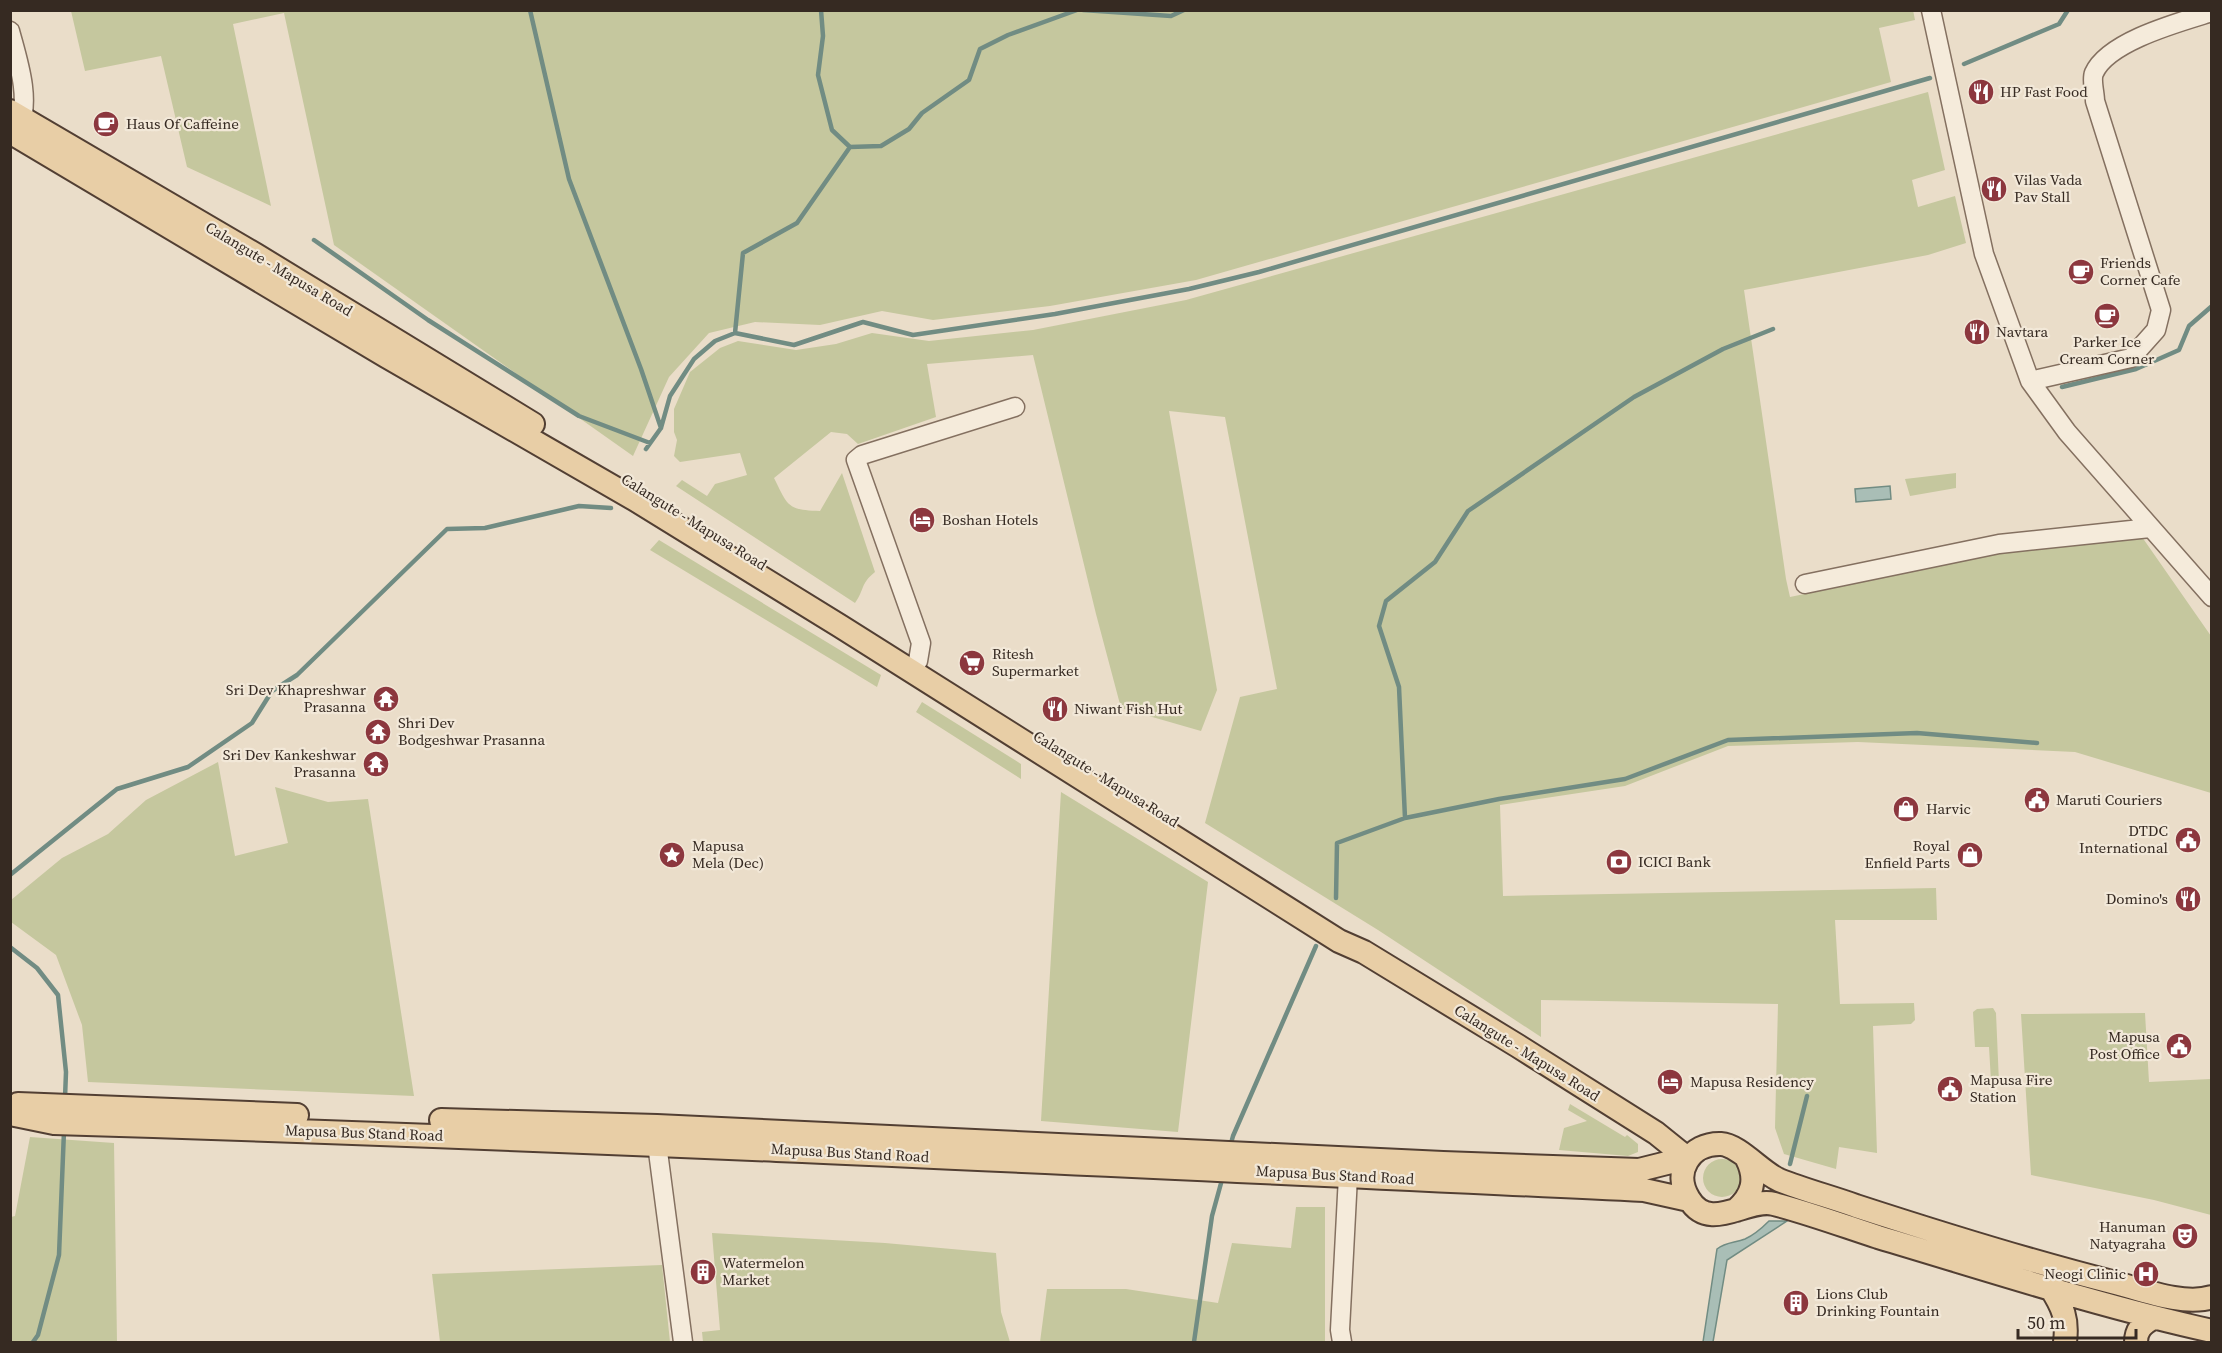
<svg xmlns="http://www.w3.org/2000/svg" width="2222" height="1353" font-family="'Source Serif 4',serif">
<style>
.green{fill:#c5c79e}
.water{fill:#a9beb6;stroke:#718c83;stroke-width:1.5}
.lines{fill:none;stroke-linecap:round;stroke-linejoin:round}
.stream{stroke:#718c83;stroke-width:4.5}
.minor-casing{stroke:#847060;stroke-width:21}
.major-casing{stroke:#523f33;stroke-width:26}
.minor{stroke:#f5ebdb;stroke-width:18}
.major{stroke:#e8cea6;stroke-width:22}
.labels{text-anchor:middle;stroke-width:4.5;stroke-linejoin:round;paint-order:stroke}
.poi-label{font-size:15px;fill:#362a22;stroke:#f2e8d8;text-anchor:start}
.street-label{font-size:15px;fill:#362a22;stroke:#f2e8d8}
</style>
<rect width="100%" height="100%" fill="#eaddc9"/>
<path class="green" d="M 1913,10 L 1915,20 L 1879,28 L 1891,82 L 1196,280 L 1050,306 L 933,320 L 882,311 L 820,325 L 755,322 L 709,333 L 669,377 L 633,456 L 334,245 L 284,13 L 233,24 L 271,206 L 187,167 L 161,56 L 85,71 L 71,11 Z
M 1928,92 L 1945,170 L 1912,180 L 1918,207 L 1955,196 L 1966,243 L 1928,255 L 1744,290 L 1786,579 L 1790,597 L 1995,554 L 2142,537 L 2211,636 L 2211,793 L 2075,752 L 1858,742 L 1728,746 L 1625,786 L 1500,805 L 1503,896 L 1936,888 L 1937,920 L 1835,920 L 1840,1004 L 1914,1003 L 1915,1020 L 1911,1024 L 1873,1026 L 1877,1153 L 1839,1147 L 1836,1169 L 1784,1154 L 1775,1128 L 1778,1004 L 1541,1000 L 1541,1037 L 1378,930 L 1205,823 L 1240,697 L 1277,689 L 1225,417 L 1169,411 L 1217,690 L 1201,731 L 1121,708 L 1096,614 L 1033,355 L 927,364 L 936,417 L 858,444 L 847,434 L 831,432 L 774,478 C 788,506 787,510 820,511 L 842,473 L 875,572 C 860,584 865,589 855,603 L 676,486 L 682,480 L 707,496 L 715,484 L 747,475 L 740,453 L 680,462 L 674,456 L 677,440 L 674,432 L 674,409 L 690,372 L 720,348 L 738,341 L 796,350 L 836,344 L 872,333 L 929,341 L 1033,330 L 1186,300 Z
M 1956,473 L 1956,488 L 1910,496 L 1905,479 Z
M 659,540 L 881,675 L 877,687 L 650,550 Z
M 922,702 L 1021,764 L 1021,779 L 916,712 Z
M 218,762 L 235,856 L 288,843 L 275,787 L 328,802 L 368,799 L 414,1096 L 88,1082 L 82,1025 L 56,955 L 11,922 L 11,900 L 62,858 L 108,834 L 146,800 Z
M 1061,792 L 1208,882 L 1178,1132 L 1041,1121 Z
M 1993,1008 L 1996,1013 L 1999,1083 L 1997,1085 L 1979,1086 L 1976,1082 L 1991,1081 L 1989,1047 L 1975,1047 L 1973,1012 L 1977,1009 Z
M 2145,1013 L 2149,1082 L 2211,1079 L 2211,1215 L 2154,1200 L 2031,1175 L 2021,1014 Z
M 1570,1104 L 1625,1137 L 1627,1135 L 1638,1144 L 1638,1152 L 1628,1156 L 1559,1150 L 1564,1128 L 1587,1121 L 1568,1110 Z
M 30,1137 L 114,1143 L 117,1342 L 11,1342 L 11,1217 L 15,1216 Z
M1703 1178a19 19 0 1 1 38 0a19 19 0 1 1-38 0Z
M 1296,1207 L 1325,1207 L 1325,1342 L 1040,1342 L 1047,1289 L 1126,1289 L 1218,1303 L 1232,1243 L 1291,1248 Z
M 712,1233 L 885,1243 L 996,1253 L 1001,1312 L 1010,1342 L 703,1342 L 702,1332 L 720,1330 Z
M 662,1265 L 670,1342 L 440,1342 L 432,1274 Z"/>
<path class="water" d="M 1890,486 L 1891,499 L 1856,502 L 1855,489 Z
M 1769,1221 L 1787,1221 L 1727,1260 L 1713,1342 L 1703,1342 L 1717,1249 C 1726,1242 1735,1243 1745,1239 C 1754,1235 1762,1228 1769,1221 Z"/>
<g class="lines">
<path class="stream" d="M 530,10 L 569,179 L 641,369 L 661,428
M 821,10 L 823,36 L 818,75 L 832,130 L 850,147
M 1083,10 L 1171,16 L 1184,10
M 1964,64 L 2059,24 L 2068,10
M 314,240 L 428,320 L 579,416 L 650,443
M 735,333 L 743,253 L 797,223 L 850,147 L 881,146 L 909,129 L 922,113 L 969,80 L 980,49 L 1008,35 L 1077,10
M 2062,387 L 2136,369 L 2179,350 L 2189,326 L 2212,306
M 646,449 L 661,428 L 670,396 L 694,359 L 715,341 L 735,333 L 794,345 L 863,322 L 913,335 L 1055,314 L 1189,289 L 1259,272 L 1930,78
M 1405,818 L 1399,687 L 1379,626 L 1386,601 L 1435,562 L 1468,511 L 1634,397 L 1723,349 L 1773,329
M 10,875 L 117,789 L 188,767 L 252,723 L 272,691 L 297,675 L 447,529 L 485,528 L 579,506 L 611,508
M 1336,898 L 1337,843 L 1405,818 L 1499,799 L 1625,779 L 1728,740 L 1917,733 L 2037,743
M 10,947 L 37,968 L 58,995 L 66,1072 L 65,1098
M 1230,1147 L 1233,1136 L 1316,946
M 1790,1164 L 1807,1096
M 33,1342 L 38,1335 L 59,1255 L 64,1131
M 1194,1342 L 1212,1216 L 1223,1176"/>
<defs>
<path id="minor" d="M 1931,10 L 1984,254 L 2030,381 L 2067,432 L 2212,597
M 10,31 C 18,61 31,98 19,129
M 2030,381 L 2131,358 L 2156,330 L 2161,310 L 2095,101 C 2095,93 2091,80 2094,73 C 2108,41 2180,22 2212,12
M 1805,584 L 1999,544 L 2150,528
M 911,672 L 918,661 L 921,643 L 856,460 L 862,455 L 1015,407
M 657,1133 L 657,1144 L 683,1342
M 1342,1342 L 1340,1330 L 1348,1176"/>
<path id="major" d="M 10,111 L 256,255 L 533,424
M 10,132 L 386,356 L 634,499 L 840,626 L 1339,941 L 1364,952 L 1518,1046 L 1656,1133 L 1687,1158
M 18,1104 L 297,1115
M 10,1114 L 54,1123 C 584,1139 1114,1165 1644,1190 L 1689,1200
M 441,1120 L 657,1126 L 1443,1163 L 1639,1170 L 1687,1158
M 1736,1210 C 1753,1195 1757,1179 1747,1159
M 2050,1287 C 2063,1307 2068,1319 2065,1342
M 2212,1297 C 2184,1306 2143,1290 2116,1283 C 2028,1261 1942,1234 1856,1206 C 1831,1197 1804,1190 1779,1180 C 1761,1172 1739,1145 1721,1144 C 1690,1143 1672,1172 1689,1199 C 1710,1234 1747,1197 1774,1204 C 1809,1213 1844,1226 1878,1237 C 1989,1270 2099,1306 2212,1331
M 2136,1342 C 2136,1330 2142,1324 2153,1318"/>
</defs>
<use href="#minor" class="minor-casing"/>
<use href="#major" class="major-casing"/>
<use href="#minor" class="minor"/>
<use href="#major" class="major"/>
</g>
<defs>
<symbol id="restaurant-disc" viewBox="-11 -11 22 22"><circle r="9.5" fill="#8c373e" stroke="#f2e8d8"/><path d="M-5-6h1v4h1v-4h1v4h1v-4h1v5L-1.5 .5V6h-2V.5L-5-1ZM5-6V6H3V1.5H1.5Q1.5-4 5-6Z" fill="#fff"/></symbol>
<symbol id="cafe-disc" viewBox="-11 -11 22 22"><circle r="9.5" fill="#8c373e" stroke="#f2e8d8"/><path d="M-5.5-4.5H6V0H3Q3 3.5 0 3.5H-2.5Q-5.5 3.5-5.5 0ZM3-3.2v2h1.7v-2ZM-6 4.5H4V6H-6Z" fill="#fff"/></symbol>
<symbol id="hotel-disc" viewBox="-11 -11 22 22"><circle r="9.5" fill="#8c373e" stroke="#f2e8d8"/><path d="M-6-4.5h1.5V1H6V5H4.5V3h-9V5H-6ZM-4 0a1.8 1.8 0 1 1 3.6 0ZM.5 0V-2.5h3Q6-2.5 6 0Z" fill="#fff"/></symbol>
<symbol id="supermarket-disc" viewBox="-11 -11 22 22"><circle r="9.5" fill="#8c373e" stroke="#f2e8d8"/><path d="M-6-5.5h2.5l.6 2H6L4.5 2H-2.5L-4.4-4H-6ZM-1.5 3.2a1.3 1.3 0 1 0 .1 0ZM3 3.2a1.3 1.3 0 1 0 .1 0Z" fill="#fff"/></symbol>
<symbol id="temple-disc" viewBox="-11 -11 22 22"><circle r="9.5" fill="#8c373e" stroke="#f2e8d8"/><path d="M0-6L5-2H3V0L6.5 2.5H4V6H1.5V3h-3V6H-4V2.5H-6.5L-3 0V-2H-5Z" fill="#fff"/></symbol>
<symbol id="civic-disc" viewBox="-11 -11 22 22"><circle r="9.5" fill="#8c373e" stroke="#f2e8d8"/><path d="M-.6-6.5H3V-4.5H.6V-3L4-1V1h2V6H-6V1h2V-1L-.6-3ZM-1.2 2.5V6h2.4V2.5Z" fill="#fff"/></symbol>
<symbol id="shop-disc" viewBox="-11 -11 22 22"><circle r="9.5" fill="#8c373e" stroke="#f2e8d8"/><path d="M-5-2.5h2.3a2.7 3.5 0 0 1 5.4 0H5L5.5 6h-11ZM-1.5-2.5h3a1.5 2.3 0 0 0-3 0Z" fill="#fff"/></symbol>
<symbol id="sight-disc" viewBox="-11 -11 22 22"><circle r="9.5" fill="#8c373e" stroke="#f2e8d8"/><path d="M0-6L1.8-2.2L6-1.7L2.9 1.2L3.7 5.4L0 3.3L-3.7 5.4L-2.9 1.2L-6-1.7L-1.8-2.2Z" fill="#fff"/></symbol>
<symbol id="bank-disc" viewBox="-11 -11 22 22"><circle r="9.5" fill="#8c373e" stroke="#f2e8d8"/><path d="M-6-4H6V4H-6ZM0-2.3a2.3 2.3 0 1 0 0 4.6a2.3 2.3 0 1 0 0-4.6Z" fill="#fff"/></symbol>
<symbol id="theatre-disc" viewBox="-11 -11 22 22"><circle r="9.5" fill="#8c373e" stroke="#f2e8d8"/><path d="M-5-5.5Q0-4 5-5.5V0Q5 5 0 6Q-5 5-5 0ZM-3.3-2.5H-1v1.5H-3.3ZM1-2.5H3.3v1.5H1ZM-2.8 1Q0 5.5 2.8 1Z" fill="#fff"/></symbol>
<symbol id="building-disc" viewBox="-11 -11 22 22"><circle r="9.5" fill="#8c373e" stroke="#f2e8d8"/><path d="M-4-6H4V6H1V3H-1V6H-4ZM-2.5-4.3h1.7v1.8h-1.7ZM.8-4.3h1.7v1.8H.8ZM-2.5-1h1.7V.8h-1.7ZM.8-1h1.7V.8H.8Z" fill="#fff"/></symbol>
<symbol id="hospital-disc" viewBox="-11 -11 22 22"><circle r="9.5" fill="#8c373e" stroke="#f2e8d8"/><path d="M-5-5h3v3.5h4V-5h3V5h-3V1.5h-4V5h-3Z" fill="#fff"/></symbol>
</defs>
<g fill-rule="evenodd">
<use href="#restaurant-disc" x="1966" y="77" width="30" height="30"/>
<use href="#cafe-disc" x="91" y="109" width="30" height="30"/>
<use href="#restaurant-disc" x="1979" y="174" width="30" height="30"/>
<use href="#cafe-disc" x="2066" y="257" width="30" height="30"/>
<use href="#cafe-disc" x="2092" y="301" width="30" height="30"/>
<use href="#restaurant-disc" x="1962" y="317" width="30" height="30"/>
<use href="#hotel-disc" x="907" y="505" width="30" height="30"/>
<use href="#supermarket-disc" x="957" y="648" width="30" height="30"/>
<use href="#temple-disc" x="371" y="684" width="30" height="30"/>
<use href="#restaurant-disc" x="1040" y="694" width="30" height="30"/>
<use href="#temple-disc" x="363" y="717" width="30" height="30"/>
<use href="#temple-disc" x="361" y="749" width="30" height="30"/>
<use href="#civic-disc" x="2022" y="785" width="30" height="30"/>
<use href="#shop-disc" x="1891" y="794" width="30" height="30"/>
<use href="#civic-disc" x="2173" y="825" width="30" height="30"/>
<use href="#sight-disc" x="657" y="840" width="30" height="30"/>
<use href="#shop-disc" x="1955" y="840" width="30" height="30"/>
<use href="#bank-disc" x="1604" y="847" width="30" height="30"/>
<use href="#restaurant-disc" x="2173" y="884" width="30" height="30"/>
<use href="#civic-disc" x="2164" y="1031" width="30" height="30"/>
<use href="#hotel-disc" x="1655" y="1067" width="30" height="30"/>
<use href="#civic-disc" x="1935" y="1074" width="30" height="30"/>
<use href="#theatre-disc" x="2170" y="1221" width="30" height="30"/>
<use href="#building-disc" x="688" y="1257" width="30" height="30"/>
<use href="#hospital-disc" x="2131" y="1259" width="30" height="30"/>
<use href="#building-disc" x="1781" y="1288" width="30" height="30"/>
</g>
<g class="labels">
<g class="poi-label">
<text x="2000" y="97">HP Fast Food</text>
<text x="126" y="129">Haus Of Caffeine</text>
<text x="2014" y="185">Vilas Vada<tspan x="2014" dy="17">Pav Stall</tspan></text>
<text x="2100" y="268">Friends<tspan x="2100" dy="17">Corner Cafe</tspan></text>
<text x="1996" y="337">Navtara</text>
<text x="2107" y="347" text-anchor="middle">Parker Ice<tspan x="2107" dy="17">Cream Corner</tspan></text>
<text x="942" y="525">Boshan Hotels</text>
<text x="992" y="659">Ritesh<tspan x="992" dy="17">Supermarket</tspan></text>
<text x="366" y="695" text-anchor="end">Sri Dev Khapreshwar<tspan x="366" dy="17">Prasanna</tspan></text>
<text x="1074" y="714">Niwant Fish Hut</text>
<text x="398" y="728">Shri Dev<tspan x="398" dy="17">Bodgeshwar Prasanna</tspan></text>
<text x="356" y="760" text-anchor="end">Sri Dev Kankeshwar<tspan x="356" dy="17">Prasanna</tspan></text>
<text x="2056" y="805">Maruti Couriers</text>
<text x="1926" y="814">Harvic</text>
<text x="2168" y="836" text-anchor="end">DTDC<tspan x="2168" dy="17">International</tspan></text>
<text x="692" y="851">Mapusa<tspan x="692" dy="17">Mela (Dec)</tspan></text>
<text x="1950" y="851" text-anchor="end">Royal<tspan x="1950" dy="17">Enfield Parts</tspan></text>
<text x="1638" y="867">ICICI Bank</text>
<text x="2168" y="904" text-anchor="end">Domino's</text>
<text x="2160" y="1042" text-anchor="end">Mapusa<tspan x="2160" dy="17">Post Office</tspan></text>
<text x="1970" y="1085">Mapusa Fire<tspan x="1970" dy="17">Station</tspan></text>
<text x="1690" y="1087">Mapusa Residency</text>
<text x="2166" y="1232" text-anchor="end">Hanuman<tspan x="2166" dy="17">Natyagraha</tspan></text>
<text x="722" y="1268">Watermelon<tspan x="722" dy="17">Market</tspan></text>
<text x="2126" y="1279" text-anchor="end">Neogi Clinic</text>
<text x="1816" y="1299">Lions Club<tspan x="1816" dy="17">Drinking Fountain</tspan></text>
</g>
<g class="street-label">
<text transform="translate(279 269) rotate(31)" y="5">Calangute - Mapusa Road</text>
<text transform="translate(694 522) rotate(32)" y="5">Calangute - Mapusa Road</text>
<text transform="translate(1106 779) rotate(32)" y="5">Calangute - Mapusa Road</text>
<text transform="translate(1527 1053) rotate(32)" y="5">Calangute - Mapusa Road</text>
<text transform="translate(364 1133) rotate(2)" y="5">Mapusa Bus Stand Road</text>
<text transform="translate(850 1153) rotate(3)" y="5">Mapusa Bus Stand Road</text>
<text transform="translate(1335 1175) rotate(3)" y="5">Mapusa Bus Stand Road</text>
</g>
</g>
<rect width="2222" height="1353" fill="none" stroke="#362a22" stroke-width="24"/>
<path d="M2018 1329v9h118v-9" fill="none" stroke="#362a22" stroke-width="3"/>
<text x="2027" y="1329" font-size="18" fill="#362a22" stroke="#f2e8d8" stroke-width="4.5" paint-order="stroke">50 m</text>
</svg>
